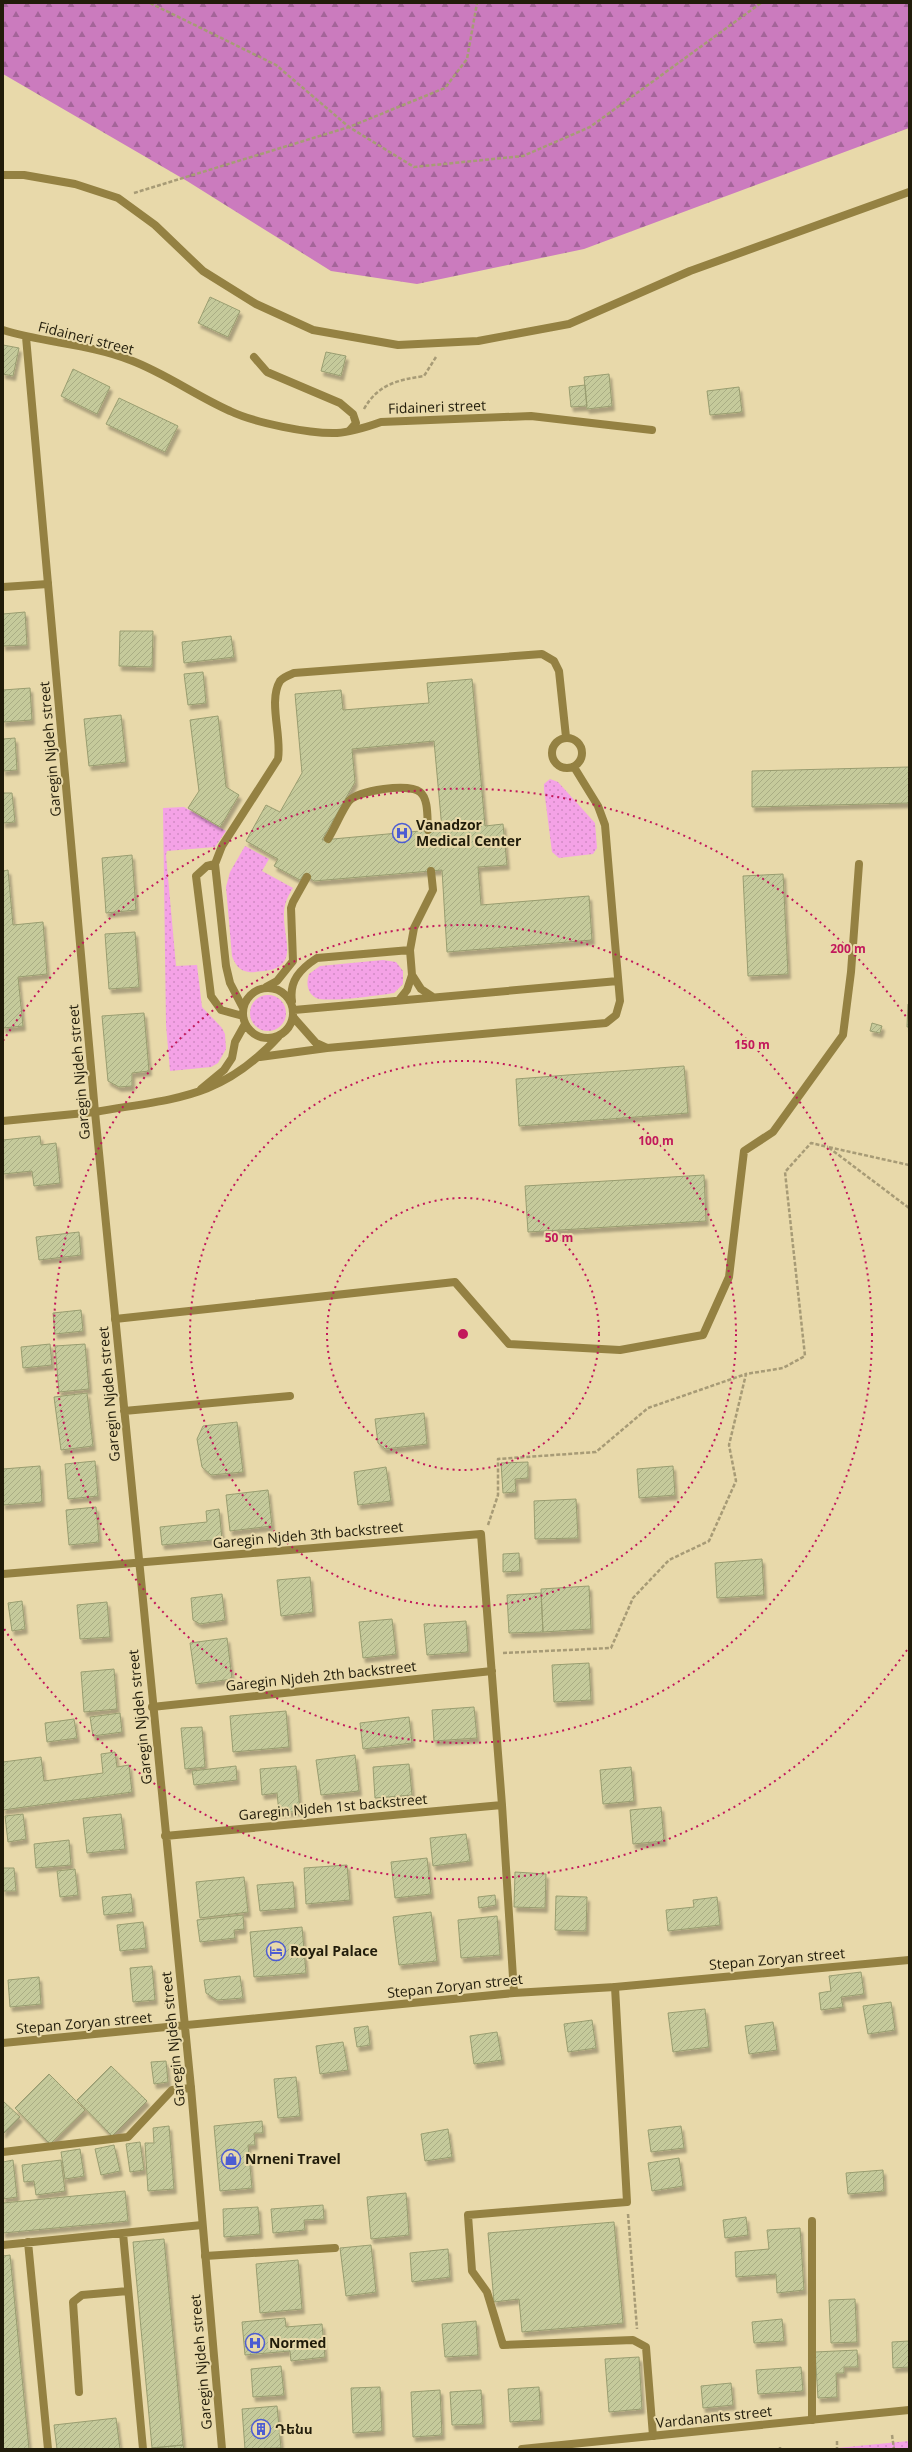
<svg xmlns="http://www.w3.org/2000/svg" width="912" height="2452" font-family="'Open Sans','Noto Sans Armenian',sans-serif">
<style>
.grass{fill:url(#grass-dots)}
.forest{fill:url(#forest-firs)}
.building{fill:url(#building-hatch);stroke:#999d70;fill-rule:evenodd;filter:url(#shadow)}
.lines{fill:none;stroke-linecap:round;stroke-linejoin:round}
.path{stroke:#a79b76;stroke-width:2.5;stroke-dasharray:4 2;stroke-linecap:butt}
.lane{stroke:#948142;stroke-width:8}
.street{stroke:#948142;stroke-width:8}
.ring{fill:none;stroke:#c2185b;stroke-width:2;stroke-dasharray:2 4}
.labels{text-anchor:middle;stroke-width:4;stroke-linejoin:round;paint-order:stroke}
.street-label{font-size:14px;fill:#211c0a;stroke:#e8d9aa}
.poi-label{font-size:14px;font-weight:bold;fill:#211c0a;stroke:#e8d9aa;text-anchor:start}
.centre{fill:#c2185b;stroke:#e8d9aa;stroke-width:2}
.ring-label{font-size:12px;text-anchor:middle;font-weight:bold;fill:#c2185b;stroke:#e8d9aa;stroke-width:4;stroke-linejoin:round;paint-order:stroke}
</style>
<defs>
<pattern id="grass-dots" width="8" height="8" patternUnits="userSpaceOnUse"><rect width="8" height="8" fill="#f4a2e6"/><path d="M2 2h.1M6 6h.1" fill="none" stroke="#d18bc4" stroke-width="1.8" stroke-linecap="round"/></pattern>
<pattern id="forest-firs" width="22" height="20" patternUnits="userSpaceOnUse"><rect width="22" height="20" fill="#cb7bbe"/><path d="M5 1l3.5 6h-7zM16 11l3.5 6h-7z" fill="#a46499"/></pattern>
<pattern id="building-hatch" width="6" height="6" patternUnits="userSpaceOnUse"><rect width="6" height="6" fill="#c5ca9b"/><path d="M-1 1l2-2M0 6l6-6M5 7l2-2" fill="none" stroke="#a9ad84"/></pattern>
<filter id="shadow"><feDropShadow dx="2.5" dy="4.5" stdDeviation="1" flood-color="#0004"/></filter>
</defs>
<rect width="100%" height="100%" fill="#e8d9aa"/>
<path class="grass" d="M 550,779 L 558,782 L 595,823 L 597,848 L 593,854 L 559,858 L 552,852 L 544,789 L 544,784 Z
M 184,807 L 226,831 L 215,847 L 167,851 L 166,855 L 176,966 L 197,965 L 202,1007 L 222,1028 L 225,1034 L 226,1049 L 218,1063 L 211,1067 L 170,1071 L 166,1025 L 163,808 Z
M 245,846 L 269,859 L 262,871 L 293,888 C 288,896 284,904 284,914 C 283,939 300,967 264,971 C 259,971 253,973 249,972 C 239,971 235,964 232,956 L 226,887 L 230,872 Z
M 383,960 L 396,962 L 403,971 L 403,984 L 394,993 C 381,995 326,1003 316,998 C 307,993 306,983 309,974 L 320,966 Z
M250 1013a18 18 0 1 1 36 0a18 18 0 1 1-36 0Z
M 909,2441 L 909,2449 L 828,2449 L 837,2448 Z"/>
<path class="forest" d="M 3,3 L 909,3 L 909,128 L 584,249 L 417,284 L 331,271 L 187,181 L 3,74 Z"/>
<path class="building" d="M 210,297 L 240,311 L 228,337 L 198,323 Z
M 3,345 L 19,348 L 13,376 L 3,374 Z
M 326,352 L 346,356 L 341,376 L 321,371 Z
M 73,369 L 110,387 L 97,414 L 61,396 Z
M 609,374 L 612,406 L 587,409 L 584,377 Z
M 585,385 L 587,406 L 571,407 L 569,387 Z
M 739,387 L 742,412 L 710,415 L 707,391 Z
M 119,398 L 178,426 L 165,452 L 106,424 Z
M 25,612 L 27,645 L 3,646 L 3,614 Z
M 120,631 L 153,631 L 152,667 L 119,666 Z
M 231,636 L 234,657 L 184,663 L 182,642 Z
M 203,672 L 206,703 L 188,705 L 184,674 Z
M 472,679 L 485,826 L 503,824 L 507,865 L 478,867 L 481,905 L 589,896 L 592,940 L 447,952 L 442,870 L 314,881 L 304,874 L 300,880 L 274,866 L 278,859 L 246,841 L 266,805 L 280,812 L 302,773 L 295,694 L 341,690 L 343,710 L 429,703 L 427,683 ZM 434,741 L 442,829 L 322,840 L 355,782 L 352,749 Z
M 30,688 L 32,720 L 3,722 L 3,690 Z
M 121,715 L 126,762 L 89,766 L 84,719 Z
M 218,716 L 226,787 L 239,795 L 220,827 L 188,808 L 199,791 L 190,720 Z
M 15,738 L 17,770 L 3,771 L 3,739 Z
M 909,767 L 909,803 L 752,807 L 752,771 Z
M 3,793 L 12,793 L 15,822 L 3,823 Z
M 132,855 L 136,910 L 106,913 L 102,858 Z
M 8,870 L 13,925 L 43,922 L 47,974 L 18,977 L 23,1026 L 3,1028 L 3,871 Z
M 783,874 L 788,974 L 748,976 L 743,876 Z
M 135,932 L 139,987 L 109,989 L 105,934 Z
M 908,1004 L 909,1004 L 909,1027 L 907,1027 Z
M 144,1013 L 149,1071 L 132,1073 L 132,1086 L 119,1087 L 108,1081 L 102,1016 Z
M 872,1023 L 882,1026 L 880,1033 L 870,1031 Z
M 684,1066 L 688,1113 L 519,1126 L 516,1079 Z
M 40,1136 L 41,1145 L 56,1143 L 60,1183 L 34,1186 L 32,1171 L 3,1174 L 3,1140 Z
M 704,1175 L 706,1221 L 528,1232 L 525,1186 Z
M 79,1232 L 81,1255 L 39,1260 L 36,1237 Z
M 81,1310 L 83,1331 L 55,1334 L 53,1313 Z
M 50,1344 L 52,1365 L 23,1368 L 21,1347 Z
M 85,1344 L 89,1389 L 59,1392 L 55,1346 Z
M 87,1393 L 93,1446 L 61,1450 L 54,1397 Z
M 424,1413 L 427,1444 L 385,1449 L 378,1443 L 375,1419 Z
M 237,1422 L 243,1472 L 211,1475 L 202,1467 L 197,1439 L 203,1426 Z
M 95,1461 L 98,1496 L 68,1499 L 65,1464 Z
M 528,1462 L 528,1478 L 515,1479 L 516,1492 L 503,1493 L 501,1463 Z
M 40,1466 L 42,1502 L 3,1505 L 3,1469 Z
M 673,1466 L 675,1495 L 639,1498 L 637,1469 Z
M 386,1467 L 391,1501 L 358,1505 L 354,1472 Z
M 268,1490 L 272,1526 L 230,1531 L 226,1495 Z
M 576,1499 L 578,1538 L 535,1539 L 534,1501 Z
M 96,1507 L 99,1542 L 69,1545 L 66,1510 Z
M 219,1509 L 222,1539 L 162,1545 L 160,1527 L 207,1522 L 206,1511 Z
M 519,1553 L 520,1571 L 503,1572 L 503,1554 Z
M 762,1559 L 764,1595 L 717,1598 L 715,1563 Z
M 310,1577 L 313,1612 L 281,1616 L 277,1580 Z
M 589,1586 L 591,1629 L 543,1632 L 541,1589 Z
M 541,1593 L 543,1632 L 509,1633 L 507,1595 Z
M 222,1594 L 225,1620 L 200,1624 L 193,1620 L 191,1598 Z
M 22,1601 L 25,1629 L 12,1631 L 8,1603 Z
M 107,1602 L 110,1637 L 80,1639 L 77,1605 Z
M 392,1619 L 396,1654 L 363,1658 L 359,1622 Z
M 466,1621 L 468,1652 L 427,1655 L 424,1624 Z
M 227,1638 L 232,1679 L 196,1684 L 190,1643 Z
M 589,1663 L 591,1700 L 554,1702 L 552,1665 Z
M 114,1669 L 117,1709 L 84,1712 L 81,1672 Z
M 474,1707 L 477,1738 L 434,1741 L 432,1710 Z
M 286,1711 L 289,1747 L 233,1752 L 230,1716 Z
M 120,1713 L 122,1732 L 93,1736 L 90,1717 Z
M 409,1717 L 412,1743 L 363,1749 L 360,1723 Z
M 74,1719 L 77,1738 L 47,1742 L 45,1723 Z
M 202,1727 L 205,1767 L 185,1769 L 181,1728 Z
M 115,1752 L 117,1767 L 129,1765 L 132,1792 L 3,1810 L 3,1762 L 41,1757 L 44,1781 L 103,1773 L 101,1754 Z
M 355,1755 L 359,1791 L 321,1795 L 316,1760 Z
M 409,1764 L 412,1795 L 375,1798 L 373,1767 Z
M 236,1766 L 237,1780 L 194,1785 L 192,1771 Z
M 296,1766 L 300,1811 L 279,1813 L 277,1793 L 262,1795 L 260,1769 Z
M 631,1767 L 634,1801 L 603,1804 L 600,1770 Z
M 661,1807 L 664,1841 L 633,1844 L 630,1810 Z
M 23,1814 L 26,1839 L 8,1842 L 5,1816 Z
M 121,1814 L 125,1849 L 87,1853 L 83,1818 Z
M 466,1834 L 470,1861 L 433,1866 L 430,1838 Z
M 69,1840 L 71,1865 L 36,1868 L 34,1844 Z
M 427,1858 L 431,1894 L 395,1898 L 391,1862 Z
M 347,1865 L 350,1900 L 306,1904 L 304,1868 Z
M 3,1868 L 14,1868 L 16,1891 L 3,1891 Z
M 75,1869 L 78,1895 L 60,1897 L 57,1871 Z
M 515,1872 L 546,1874 L 545,1908 L 514,1907 Z
M 244,1877 L 248,1912 L 200,1918 L 196,1882 Z
M 293,1882 L 295,1908 L 260,1911 L 257,1885 Z
M 131,1894 L 133,1912 L 104,1915 L 102,1897 Z
M 495,1895 L 496,1905 L 479,1908 L 478,1897 Z
M 556,1896 L 587,1897 L 586,1931 L 555,1930 Z
M 717,1897 L 720,1925 L 668,1931 L 666,1910 L 694,1907 L 693,1900 Z
M 431,1912 L 437,1961 L 399,1965 L 393,1917 Z
M 243,1915 L 244,1929 L 234,1930 L 235,1938 L 200,1942 L 197,1920 Z
M 497,1916 L 500,1955 L 461,1958 L 458,1920 Z
M 143,1922 L 146,1948 L 120,1951 L 117,1925 Z
M 302,1927 L 306,1973 L 254,1977 L 250,1932 Z
M 152,1966 L 155,2000 L 133,2002 L 130,1968 Z
M 861,1972 L 864,1994 L 841,1997 L 843,2007 L 821,2010 L 819,1993 L 831,1991 L 829,1976 Z
M 240,1976 L 243,1998 L 217,2000 L 206,1993 L 204,1980 Z
M 39,1977 L 41,2004 L 10,2007 L 8,1980 Z
M 891,2002 L 895,2030 L 868,2034 L 863,2006 Z
M 705,2009 L 709,2047 L 673,2052 L 668,2013 Z
M 592,2020 L 596,2048 L 568,2052 L 564,2024 Z
M 773,2022 L 777,2050 L 749,2054 L 745,2026 Z
M 368,2026 L 370,2045 L 357,2047 L 354,2028 Z
M 497,2032 L 502,2060 L 474,2064 L 470,2036 Z
M 343,2042 L 348,2070 L 320,2074 L 316,2046 Z
M 166,2061 L 168,2082 L 154,2084 L 151,2062 Z
M 111,2066 L 147,2101 L 112,2136 L 77,2100 Z
M 49,2074 L 85,2110 L 50,2144 L 15,2108 Z
M 296,2077 L 300,2116 L 278,2118 L 274,2079 Z
M 3,2101 L 20,2117 L 3,2134 Z
M 262,2121 L 263,2133 L 254,2133 L 255,2145 L 248,2145 L 252,2188 L 220,2191 L 214,2126 Z
M 169,2126 L 174,2189 L 148,2191 L 145,2143 L 154,2143 L 153,2128 Z
M 681,2126 L 684,2148 L 651,2152 L 648,2130 Z
M 448,2129 L 452,2157 L 425,2161 L 421,2134 Z
M 140,2142 L 144,2170 L 130,2172 L 126,2144 Z
M 114,2145 L 120,2171 L 101,2175 L 95,2149 Z
M 80,2149 L 84,2176 L 65,2179 L 61,2152 Z
M 679,2158 L 683,2186 L 652,2191 L 648,2163 Z
M 13,2160 L 17,2197 L 3,2199 L 3,2162 Z
M 61,2160 L 65,2191 L 36,2195 L 34,2181 L 24,2182 L 22,2165 Z
M 883,2170 L 884,2191 L 848,2194 L 846,2173 Z
M 125,2191 L 128,2221 L 3,2233 L 3,2203 Z
M 406,2193 L 409,2235 L 371,2239 L 367,2197 Z
M 323,2205 L 324,2219 L 304,2220 L 305,2230 L 273,2233 L 271,2209 Z
M 258,2207 L 260,2234 L 224,2237 L 223,2209 Z
M 746,2217 L 748,2235 L 725,2238 L 723,2220 Z
M 614,2222 L 623,2323 L 522,2332 L 519,2299 L 494,2302 L 488,2233 Z
M 800,2228 L 804,2290 L 777,2293 L 776,2274 L 736,2277 L 735,2252 L 769,2249 L 767,2230 Z
M 164,2239 L 183,2445 L 152,2448 L 133,2242 Z
M 371,2245 L 376,2292 L 346,2296 L 340,2248 Z
M 448,2249 L 450,2277 L 412,2282 L 410,2253 Z
M 10,2255 L 29,2449 L 3,2449 L 3,2256 Z
M 298,2260 L 302,2309 L 260,2313 L 256,2264 Z
M 855,2299 L 857,2342 L 831,2343 L 829,2300 Z
M 285,2318 L 286,2327 L 322,2324 L 325,2357 L 291,2361 L 290,2351 L 245,2355 L 242,2322 Z
M 782,2319 L 784,2341 L 754,2343 L 752,2322 Z
M 476,2321 L 478,2355 L 445,2357 L 442,2324 Z
M 909,2341 L 909,2367 L 893,2368 L 892,2342 Z
M 857,2350 L 858,2367 L 844,2367 L 844,2373 L 836,2373 L 837,2397 L 818,2398 L 815,2352 Z
M 639,2357 L 642,2409 L 609,2412 L 605,2359 Z
M 281,2366 L 284,2395 L 253,2397 L 251,2369 Z
M 801,2367 L 803,2391 L 758,2394 L 756,2370 Z
M 731,2383 L 733,2405 L 703,2408 L 701,2386 Z
M 380,2387 L 382,2431 L 353,2433 L 351,2388 Z
M 539,2387 L 541,2420 L 510,2422 L 508,2389 Z
M 440,2390 L 442,2435 L 413,2437 L 411,2392 Z
M 481,2390 L 483,2424 L 452,2425 L 450,2392 Z
M 277,2406 L 281,2448 L 245,2449 L 242,2409 Z
M 116,2418 L 120,2449 L 57,2449 L 54,2425 Z
M 183,2445 L 184,2449 L 152,2449 L 152,2448 Z"/>
<g class="lines">
<path class="path" d="M 150,3 L 276,65 L 349,127 L 414,167 L 523,156 L 590,127 L 761,3
M 134,193 L 349,127 L 445,88 L 467,59 L 477,3
M 364,409 C 378,384 398,380 424,376 L 436,357
M 909,1165 L 828,1147 L 909,1208
M 488,1525 L 498,1495 L 498,1459 L 596,1452 L 648,1408 L 746,1374
M 503,1653 L 611,1648 L 633,1598 L 669,1560 L 709,1541 L 736,1481 L 729,1445 L 746,1374 L 783,1368 L 805,1356 L 785,1172 L 811,1143 L 828,1147
M 164,2003 L 171,2002
M 628,2214 L 637,2329
M 892,2435 L 894,2449
M 837,2441 L 837,2449
M 780,2447 L 780,2449"/>
<path class="lane" d="M 254,357 L 267,372 L 340,403 L 353,414 L 356,423 L 350,430
M 3,587 L 48,584
M552 753a15 15 0 1 1 30 0a15 15 0 1 1-30 0Z
M 328,839 C 335,828 341,812 349,801 C 359,790 408,783 420,792 C 429,799 427,819 428,830
M 215,864 L 207,866 L 196,876 L 211,996 L 221,1010 L 243,1016
M 412,975 L 421,989 L 433,997
M 266,987 L 277,981 L 293,961 L 291,908 L 293,902 L 307,877
M243 1013a25 25 0 1 1 50 0a25 25 0 1 1-50 0Z
M 399,1000 L 407,990 L 412,975 L 410,950 L 414,928 L 433,890 L 431,871
M 292,1001 C 289,981 300,969 317,958 L 410,950
M 243,1008 L 230,983 L 226,966 L 215,864 L 222,846 L 278,759 C 282,736 268,701 280,681 C 283,677 289,675 294,673 L 542,654 L 554,661 L 559,671 L 566,737
M 294,1010 L 618,981
M 294,1018 L 316,1043 L 327,1048 L 606,1023 L 616,1015 L 620,1001 L 605,825 L 598,806 L 574,767
M 260,1057 L 327,1048
M 201,1089 L 224,1070 L 232,1058 L 235,1042 L 245,1024
M 95,1112 C 174,1098 221,1100 279,1036
M 115,1319 L 455,1282 L 509,1344 L 620,1350 L 703,1335 L 729,1277 L 744,1151 L 773,1132 L 843,1035 L 851,972 L 859,864
M 615,1987 L 627,2202 L 468,2215 L 472,2271 L 487,2292 L 503,2345 L 633,2340 L 646,2347 L 653,2436
M 3,2152 L 128,2137 L 172,2090 L 191,2088
M 812,2221 L 812,2420
M 123,2233 L 143,2449
M 28,2242 L 48,2449
M 3,2245 L 202,2225
M 205,2256 L 335,2248
M 79,2392 L 73,2302 L 82,2295 L 128,2291"/>
<path class="street" d="M 3,175 L 24,175 L 75,184 L 118,198 L 155,225 L 203,271 L 256,304 L 313,330 L 398,345 L 478,341 L 569,324 L 690,271 L 909,192
M 3,330 C 44,343 90,344 130,360 C 165,373 196,396 230,411 C 255,423 310,434 337,433 C 352,432 367,427 381,422 L 531,416 L 652,430
M 26,337 L 95,1112 L 191,2088 L 222,2449
M 3,1121 L 95,1112
M 124,1411 L 290,1396
M 3,1574 L 481,1534 L 502,1805 L 514,1993
M 152,1707 L 492,1671
M 165,1836 L 502,1805
M 3,2043 L 514,1993 L 615,1987 L 909,1960
M 522,2449 L 909,2410"/>
</g>
<g class="ring">
<circle cx="463" cy="1334" r="136"/>
<circle cx="463" cy="1334" r="273"/>
<circle cx="463" cy="1334" r="409"/>
<path d="M907 1650A545 545 0 0 1 3 1627M3 1041A545 545 0 0 1 907 1018"/>
</g>
<defs>
<symbol id="hospital-ring" viewBox="-11 -11 22 22"><circle r="9.5" fill="#e8d9aa" stroke="#4d5dd2" stroke-width="1.5"/><path d="M-5-5h3v3.5h4V-5h3V5h-3V1.5h-4V5h-3Z" fill="#4d5dd2"/></symbol>
<symbol id="hotel-ring" viewBox="-11 -11 22 22"><circle r="9.5" fill="#e8d9aa" stroke="#4d5dd2" stroke-width="1.5"/><path d="M-6-4.5h1.5V1H6V5H4.5V3h-9V5H-6ZM-4 0a1.8 1.8 0 1 1 3.6 0ZM.5 0V-2.5h3Q6-2.5 6 0Z" fill="#4d5dd2"/></symbol>
<symbol id="shop-ring" viewBox="-11 -11 22 22"><circle r="9.5" fill="#e8d9aa" stroke="#4d5dd2" stroke-width="1.5"/><path d="M-5-2.5h2.3a2.7 3.5 0 0 1 5.4 0H5L5.5 6h-11ZM-1.5-2.5h3a1.5 2.3 0 0 0-3 0Z" fill="#4d5dd2"/></symbol>
<symbol id="building-ring" viewBox="-11 -11 22 22"><circle r="9.5" fill="#e8d9aa" stroke="#4d5dd2" stroke-width="1.5"/><path d="M-4-6H4V6H1V3H-1V6H-4ZM-2.5-4.3h1.7v1.8h-1.7ZM.8-4.3h1.7v1.8H.8ZM-2.5-1h1.7V.8h-1.7ZM.8-1h1.7V.8H.8Z" fill="#4d5dd2"/></symbol>
</defs>
<g fill-rule="evenodd">
<use href="#hospital-ring" x="391" y="822" width="22" height="22"/>
<use href="#hotel-ring" x="265" y="1940" width="22" height="22"/>
<use href="#shop-ring" x="220" y="2148" width="22" height="22"/>
<use href="#hospital-ring" x="244" y="2332" width="22" height="22"/>
<use href="#building-ring" x="250" y="2418" width="22" height="22"/>
</g>
<g class="labels">
<g class="street-label">
<text transform="translate(86 338) rotate(14)" y="5">Fidaineri street</text>
<text transform="translate(437 407) rotate(-2)" y="5">Fidaineri street</text>
<text transform="translate(50 749) rotate(-95)" y="5">Garegin Njdeh street</text>
<text transform="translate(79 1072) rotate(-95)" y="5">Garegin Njdeh street</text>
<text transform="translate(109 1394) rotate(-95)" y="5">Garegin Njdeh street</text>
<text transform="translate(308 1535) rotate(-5)" y="5">Garegin Njdeh 3th backstreet</text>
<text transform="translate(321 1676) rotate(-6)" y="5">Garegin Njdeh 2th backstreet</text>
<text transform="translate(140 1717) rotate(-96)" y="5">Garegin Njdeh street</text>
<text transform="translate(333 1807) rotate(-5)" y="5">Garegin Njdeh 1st backstreet</text>
<text transform="translate(777 1959) rotate(-5)" y="5">Stepan Zoryan street</text>
<text transform="translate(455 1986) rotate(-6)" y="5">Stepan Zoryan street</text>
<text transform="translate(84 2023) rotate(-5)" y="5">Stepan Zoryan street</text>
<text transform="translate(173 2039) rotate(-96)" y="5">Garegin Njdeh street</text>
<text transform="translate(201 2362) rotate(-95)" y="5">Garegin Njdeh street</text>
<text transform="translate(714 2417) rotate(-6)" y="5">Vardanants street</text>
</g>
<g class="poi-label">
<text x="416" y="830">Vanadzor<tspan x="416" dy="16">Medical Center</tspan></text>
<text x="290" y="1956">Royal Palace</text>
<text x="245" y="2164">Nrneni Travel</text>
<text x="269" y="2348">Normed</text>
<text x="275" y="2434">Դենս</text>
</g>
</g>
<circle cx="463" cy="1334" r="6" class="centre"/>
<g class="ring-label">
<text x="848" y="953">200 m</text>
<text x="752" y="1049">150 m</text>
<text x="656" y="1145">100 m</text>
<text x="559" y="1242">50 m</text>
</g>
<rect width="912" height="2452" fill="none" stroke="#211c0a" stroke-width="8"/>
</svg>
